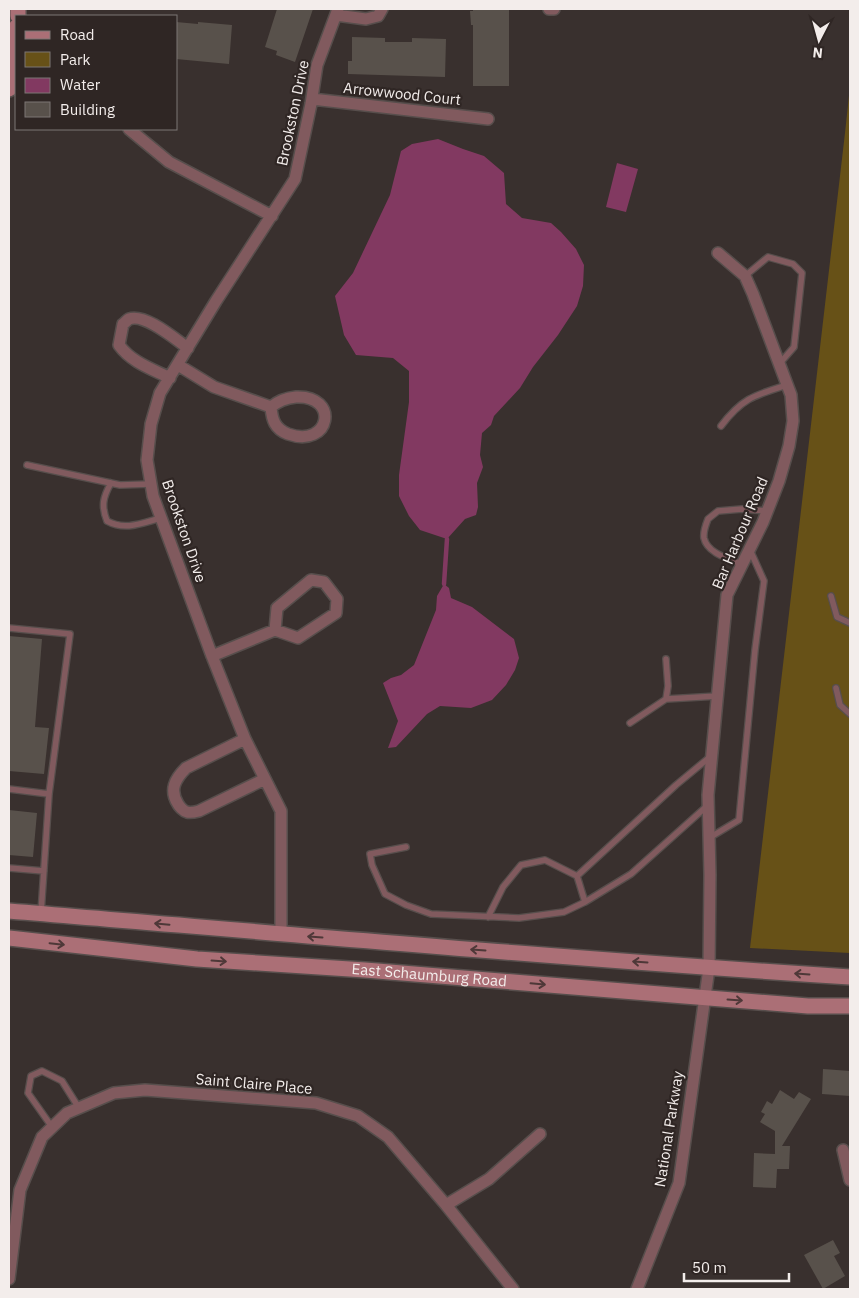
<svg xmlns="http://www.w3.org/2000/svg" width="859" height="1298" font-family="'IBM Plex Sans',sans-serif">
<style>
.green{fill:#675117}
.water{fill:#823961}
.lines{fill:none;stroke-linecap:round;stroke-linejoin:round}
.stream{stroke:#823961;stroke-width:4.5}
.building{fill:#58514b}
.lane-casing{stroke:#574e4c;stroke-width:8}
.street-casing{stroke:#574e4c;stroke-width:14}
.secondary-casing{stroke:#574e4c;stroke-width:18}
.lane{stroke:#815a5e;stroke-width:5.5}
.street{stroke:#815a5e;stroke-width:11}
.secondary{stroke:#ab6f76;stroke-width:15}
.oneway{stroke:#4e3838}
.labels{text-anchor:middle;stroke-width:4.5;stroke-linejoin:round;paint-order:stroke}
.street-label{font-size:15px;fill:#f3edeb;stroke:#2f2624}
</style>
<rect width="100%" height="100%" fill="#39302e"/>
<path class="green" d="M 850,86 L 850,953 L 750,948 L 845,133 Z"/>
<path class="water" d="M 438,139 L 463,149 L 484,156 L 504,173 L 506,204 L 522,218 L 551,223 L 561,232 L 576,249 L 584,265 L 583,286 L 577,306 L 558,335 L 533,367 L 520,388 L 494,416 L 491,425 L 482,433 L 480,455 L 483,467 L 477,483 L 478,507 L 476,515 L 465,519 L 447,539 L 420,530 L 409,516 L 399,496 L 399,475 L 409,402 L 409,371 L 393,358 L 356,355 L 344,335 L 335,296 L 353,273 L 390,195 L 401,151 L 412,144 Z
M 617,163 L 638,169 L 626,212 L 606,207 Z
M 444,584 L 449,588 L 451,598 L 472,607 L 514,639 L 519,658 L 515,670 L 506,685 L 492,700 L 471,708 L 440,706 L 427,714 L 396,747 L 388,748 L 398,721 L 383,683 L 391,678 L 401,675 L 414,665 L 436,610 L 437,596 Z"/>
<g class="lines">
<path class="stream" d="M 444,584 L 447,539"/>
</g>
<path class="building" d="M 277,9 L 313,9 L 295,62 L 276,55 L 277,51 L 265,47 Z
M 473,9 L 509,9 L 509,86 L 473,86 L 473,25 L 471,25 L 470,11 L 473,11 Z
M 176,22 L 198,24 L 198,22 L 232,25 L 229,64 L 176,59 Z
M 352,37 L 385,38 L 385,42 L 412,42 L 412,38 L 446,39 L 445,77 L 348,74 L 348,61 L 352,61 Z
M 9,636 L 42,639 L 35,727 L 49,728 L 44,774 L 9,771 Z
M 9,810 L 37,813 L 33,857 L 9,855 Z
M 823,1069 L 850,1071 L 850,1096 L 822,1094 Z
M 780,1090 L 794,1099 L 799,1092 L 811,1099 L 782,1146 L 790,1146 L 789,1169 L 777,1169 L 776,1188 L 753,1187 L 754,1153 L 775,1154 L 775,1131 L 760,1122 L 765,1114 L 761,1112 L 767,1101 L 772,1104 Z
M 833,1240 L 840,1253 L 834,1256 L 845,1276 L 823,1289 L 804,1255 Z"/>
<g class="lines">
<defs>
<path id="lane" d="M 745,276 L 768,257 L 793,264 L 802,273 L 794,347 L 780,363
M 721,426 C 742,398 755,395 787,385
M 27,465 L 120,485 L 151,484
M 111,483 C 103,497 101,506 107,521 C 125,531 142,523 161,518
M 741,564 C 729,559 707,553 704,538 C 703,532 706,524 708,519 L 718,511 L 742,509 L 767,511
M 831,596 L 837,617 L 850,623
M 9,628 L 70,634 L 49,794 L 9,789
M 666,659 L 668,686 L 666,699
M 836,688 L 840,705 L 850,714
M 630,723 L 666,699 L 718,696
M 709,838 L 739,820 L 755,650 L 764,581 L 750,550
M 406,847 L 370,854 L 372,865 L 385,894 L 406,905 L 431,914 L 519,918 L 564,912 L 585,902 L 577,876 L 676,785 L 711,756
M 9,868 L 44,871
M 585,902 L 631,874 L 707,806
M 41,913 L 49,794
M 488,917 L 503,887 L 521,865 L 545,860 L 577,876
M 52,1127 L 28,1093 L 31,1076 L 42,1071 L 62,1081 L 79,1108"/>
<path id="street" d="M 549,9 L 554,9
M 336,15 L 366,19 L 378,16 L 382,9
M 312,99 L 488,119
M 129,129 L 169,162 L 272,216
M 178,365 L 214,387 L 271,407 C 278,401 286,398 296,397 C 340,395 331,449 288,434 C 275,429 272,420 271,407
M 170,378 C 152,369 131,362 119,345 L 123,324 C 125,323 127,320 129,319 C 145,313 175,339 188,348
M 212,656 L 275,630 L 298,638 L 336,613 L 337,599 L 324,582 L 311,580 L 277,608 L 275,630
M 245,739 L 186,768 C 175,779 169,790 178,804 C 179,806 183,811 187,812 C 190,813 195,812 199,811 L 265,779
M 281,934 L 281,811 L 245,739 L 212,656 L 153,496 L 147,460 L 151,424 L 160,393 L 216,301 L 295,179 L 311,104 L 317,65 L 338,9
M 843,1150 L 850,1180
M 446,1205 L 489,1179 L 540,1134
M 9,1279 L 20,1190 L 42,1137 L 67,1113 L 114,1093 L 145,1090 L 316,1103 L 358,1116 L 388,1137 L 446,1205 L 513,1289
M 637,1289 L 679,1183 L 709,968 L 710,875 L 708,795 L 727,595 L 763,522 L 779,481 L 789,446 L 793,421 L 791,395 L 753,294 L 745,276 L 718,253"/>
<g id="secondary">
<path d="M 18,16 L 18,9"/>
<path d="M 9,89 L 16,27"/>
<path d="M 9,911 C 289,934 569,959 850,977"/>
<path id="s1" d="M 9,938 L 197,959 L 365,970 L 808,1006 L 850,1006"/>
</g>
</defs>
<use href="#lane" class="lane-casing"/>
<use href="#street" class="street-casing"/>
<use href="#secondary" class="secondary-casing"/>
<use href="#lane" class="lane"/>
<use href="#street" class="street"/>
<use href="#secondary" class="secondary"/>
</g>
<defs><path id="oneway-shaft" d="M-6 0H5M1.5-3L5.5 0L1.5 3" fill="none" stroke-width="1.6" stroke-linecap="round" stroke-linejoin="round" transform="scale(1.25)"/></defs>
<g class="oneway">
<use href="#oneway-shaft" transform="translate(162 924) rotate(-175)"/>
<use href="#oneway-shaft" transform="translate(315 937) rotate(-176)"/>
<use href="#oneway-shaft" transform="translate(57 944) rotate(6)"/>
<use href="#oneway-shaft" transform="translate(478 950) rotate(-176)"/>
<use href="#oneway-shaft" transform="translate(219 961) rotate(4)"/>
<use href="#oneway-shaft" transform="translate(640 962) rotate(-176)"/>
<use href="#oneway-shaft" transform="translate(802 974) rotate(-176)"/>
<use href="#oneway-shaft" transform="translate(538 984) rotate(5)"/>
<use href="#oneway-shaft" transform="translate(735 1000) rotate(4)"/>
</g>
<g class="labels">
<g class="street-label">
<text transform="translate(402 94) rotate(6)" y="5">Arrowwood Court</text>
<text transform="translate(293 113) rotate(-78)" y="5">Brookston Drive</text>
<text transform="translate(184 531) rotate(71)" y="5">Brookston Drive</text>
<text transform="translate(740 533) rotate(-67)" y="5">Bar Harbour Road</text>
<text dy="5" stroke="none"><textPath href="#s1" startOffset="422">East Schaumburg Road</textPath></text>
<text transform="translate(254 1084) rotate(5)" y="5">Saint Claire Place</text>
<text transform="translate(669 1129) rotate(-81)" y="5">National Parkway</text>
</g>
</g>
<rect width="859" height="1298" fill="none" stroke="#f3edeb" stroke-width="20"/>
<rect x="15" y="15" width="162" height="115" fill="#2f2624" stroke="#7d7674"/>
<rect x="25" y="31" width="25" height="8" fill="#ab6f76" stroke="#7d7674"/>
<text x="60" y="40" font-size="15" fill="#f3edeb">Road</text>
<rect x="25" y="52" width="25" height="15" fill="#675117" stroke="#7d7674"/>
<text x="60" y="65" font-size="15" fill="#f3edeb">Park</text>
<rect x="25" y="78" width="25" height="15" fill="#823961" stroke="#7d7674"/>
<text x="60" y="90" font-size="15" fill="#f3edeb">Water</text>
<rect x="25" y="102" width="25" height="15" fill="#58514b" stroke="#7d7674"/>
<text x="60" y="115" font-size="15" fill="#f3edeb">Building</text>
<g transform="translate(819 40) rotate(186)" stroke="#2f2624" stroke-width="4" paint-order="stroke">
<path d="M0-4L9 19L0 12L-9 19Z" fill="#f3edeb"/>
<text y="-8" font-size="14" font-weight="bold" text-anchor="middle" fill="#f3edeb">N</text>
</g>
<path d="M684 1273v8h105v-8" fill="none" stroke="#f3edeb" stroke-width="2.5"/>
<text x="692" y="1273" font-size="15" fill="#f3edeb" stroke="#2f2624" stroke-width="4" paint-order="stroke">50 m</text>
</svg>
